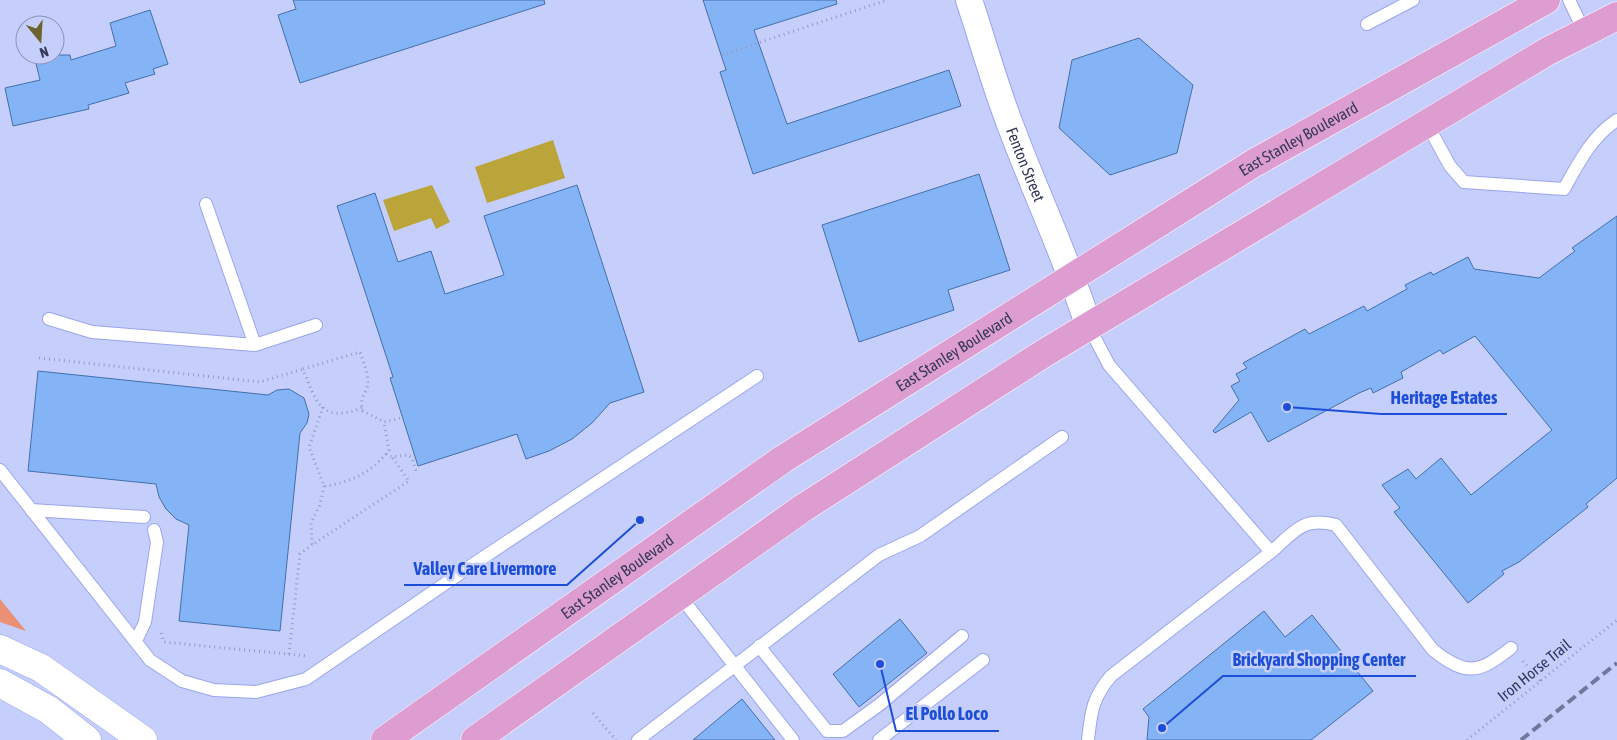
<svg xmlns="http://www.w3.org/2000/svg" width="1617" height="740" font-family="'Asap Condensed',sans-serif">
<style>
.green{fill:#eb8f75}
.water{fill:#bba439}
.building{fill:#85b4f6;stroke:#436fac}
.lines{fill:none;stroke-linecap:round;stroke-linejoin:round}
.lane-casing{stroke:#99a5ef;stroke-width:14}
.street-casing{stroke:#99a5ef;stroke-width:28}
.secondary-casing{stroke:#99a5ef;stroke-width:29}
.primary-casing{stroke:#fff;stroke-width:29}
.path{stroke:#949ac3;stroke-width:3;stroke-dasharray:1 4;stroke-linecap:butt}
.lane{stroke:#fff;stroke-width:12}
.street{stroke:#fff;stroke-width:26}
.secondary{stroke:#fff;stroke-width:28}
.primary{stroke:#de9dd0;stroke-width:28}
.rail{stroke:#72779c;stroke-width:4;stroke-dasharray:10 5;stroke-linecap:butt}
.labels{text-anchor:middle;stroke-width:5;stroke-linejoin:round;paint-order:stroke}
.street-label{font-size:16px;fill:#353958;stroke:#c6cefc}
.leader{fill:none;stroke:#1d4ed8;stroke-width:2}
.callout-dot{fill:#1d4ed8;stroke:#c6cefc;stroke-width:2}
.callout-label{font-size:18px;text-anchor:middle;font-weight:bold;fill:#1d4ed8;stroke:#c6cefc;stroke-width:5;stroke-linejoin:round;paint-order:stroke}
</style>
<rect width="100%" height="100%" fill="#c6cefc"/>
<path class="green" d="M 0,599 L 26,631 L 0,622 Z"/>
<path class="water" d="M 553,140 L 565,178 L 487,203 L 475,167 Z
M 432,185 L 450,222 L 436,229 L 431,218 L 394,231 L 383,200 Z"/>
<path class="building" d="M 293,0 L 544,0 L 545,4 L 300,83 L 278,15 L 296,9 Z
M 703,0 L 836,0 L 837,4 L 754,30 L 787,124 L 949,70 L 961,106 L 753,174 L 720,72 L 726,70 Z
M 150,10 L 168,64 L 153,69 L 155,74 L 125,83 L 129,93 L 88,105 L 89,109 L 13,126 L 5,88 L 40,80 L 34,55 L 70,55 L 71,60 L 116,46 L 110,23 Z
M 1139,38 L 1193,85 L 1177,153 L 1110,175 L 1059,128 L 1072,60 Z
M 979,174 L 1010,270 L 948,290 L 954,310 L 859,342 L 822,225 Z
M 577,185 L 644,392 L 610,403 L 592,423 L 572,439 L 549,451 L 526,459 L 517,434 L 418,466 L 390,378 L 393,377 L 337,206 L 375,193 L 398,262 L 431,251 L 445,294 L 504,275 L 484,216 Z
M 1617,216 L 1617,478 L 1586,504 L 1588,507 L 1519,562 L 1502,571 L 1504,574 L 1468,603 L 1394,512 L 1400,508 L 1382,485 L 1408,469 L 1416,479 L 1441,458 L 1471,495 L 1552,430 L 1475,336 L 1443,354 L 1440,350 L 1401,372 L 1403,378 L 1373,393 L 1371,388 L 1359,393 L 1268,442 L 1251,412 L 1215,433 L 1213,431 L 1239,400 L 1231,386 L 1240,381 L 1236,374 L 1247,368 L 1243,363 L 1305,329 L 1309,334 L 1364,306 L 1367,311 L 1407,289 L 1405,285 L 1431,272 L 1433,275 L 1468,257 L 1474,269 L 1539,278 L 1575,251 L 1572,248 Z
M 38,371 L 268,395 L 277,390 L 289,389 L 304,398 L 309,414 L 307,423 L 300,433 L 280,631 L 179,621 L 189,525 L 176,519 L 166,509 L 159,497 L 156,484 L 28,471 Z
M 1264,611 L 1285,637 L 1312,615 L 1373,691 L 1311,740 L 1147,740 L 1149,717 L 1143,709 Z
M 900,619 L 927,653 L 859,707 L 833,674 Z
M 742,699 L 775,740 L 693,740 Z"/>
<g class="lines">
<defs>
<path id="lane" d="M 1569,0 L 1585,33
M 1367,24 L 1413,0
M 1427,124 L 1450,166 L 1464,182 L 1564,189 C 1578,164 1592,136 1617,120
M 206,204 L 255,345
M 49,319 L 92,332 L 255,345 L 316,325
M 0,470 L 150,660 L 182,681 L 214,690 L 256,692 L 306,679 L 478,561 L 757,376
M 31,510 L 144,517
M 1271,552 C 1294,532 1303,516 1336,525 L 1433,650 C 1467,677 1479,673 1511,648
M 680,596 L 793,740
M 136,641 L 145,622 L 157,542 L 154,530
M 759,646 L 827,731 L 843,731 L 879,705 L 962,636
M 638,740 L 879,555 L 920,536 L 1062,437
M 879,740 L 983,660
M 1088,740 C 1091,713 1092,698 1111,676 L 1271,552 L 1109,365 L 1089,327"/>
<g id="street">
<path id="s1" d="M 969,0 C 983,42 995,86 1011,127 C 1036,194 1067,259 1089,327"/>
</g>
<path id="secondary" d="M 0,649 L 41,668 L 143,740
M 0,683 L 49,710 L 87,740"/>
<g id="primary">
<path id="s2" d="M 385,740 L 783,459 L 1254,163 L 1546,0"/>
<path d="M 475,740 L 803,508 L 1046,352 L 1548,51 L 1617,16"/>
</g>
</defs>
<use href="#lane" class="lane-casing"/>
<use href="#street" class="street-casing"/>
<use href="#secondary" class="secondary-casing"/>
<use href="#primary" class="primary-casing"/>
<path class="path" d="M 722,55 L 887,0
M 39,358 L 260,382 L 303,369
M 323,407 L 309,447 L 324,486 C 350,483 373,472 389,450 L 384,422
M 362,408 C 320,424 316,401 303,369 L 360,352 C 363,361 367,370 368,380 C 369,392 358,397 363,411 L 384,422 L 401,418
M 386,454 L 392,457 L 408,455 L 412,458 L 416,471
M 324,486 L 320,505 L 311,523 L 312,545 L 409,481 L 392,457
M 161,633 L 164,642 L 307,656
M 289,654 L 300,554 L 312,545
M 1523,661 L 1540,681
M 593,713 L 616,740
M 1467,740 L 1617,620"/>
<use href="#lane" class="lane"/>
<use href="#street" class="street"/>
<use href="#secondary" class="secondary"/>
<use href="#primary" class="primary"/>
<path class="rail" d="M 1521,740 L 1617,663"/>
</g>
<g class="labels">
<g class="street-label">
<text dy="6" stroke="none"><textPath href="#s2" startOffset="1094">East Stanley Boulevard</textPath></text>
<text dy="6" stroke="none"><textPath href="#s1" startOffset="174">Fenton Street</textPath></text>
<text dy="6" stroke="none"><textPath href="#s2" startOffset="689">East Stanley Boulevard</textPath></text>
<text dy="6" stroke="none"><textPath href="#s2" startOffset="284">East Stanley Boulevard</textPath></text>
<text transform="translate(1534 670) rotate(-39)" y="6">Iron Horse Trail</text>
</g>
</g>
<path class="leader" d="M1287 407L1381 414H1507M640 520L567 585H404M1162 728L1223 676H1416M880 664L896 731H999"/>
<g class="callout-dot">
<circle cx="1287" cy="407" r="5"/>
<circle cx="640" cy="520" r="5"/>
<circle cx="1162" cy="728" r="5"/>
<circle cx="880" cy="664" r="5"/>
</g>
<g class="callout-label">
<text x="1444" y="404">Heritage Estates</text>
<text x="485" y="575">Valley Care Livermore</text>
<text x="1319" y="666">Brickyard Shopping Center</text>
<text x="947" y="720">El Pollo Loco</text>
</g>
<g transform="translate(40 40) rotate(162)"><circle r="24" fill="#c6cefc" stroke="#8c92ba"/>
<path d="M0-4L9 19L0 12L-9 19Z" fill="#6e622f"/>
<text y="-8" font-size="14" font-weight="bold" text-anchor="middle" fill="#353958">N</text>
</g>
</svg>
